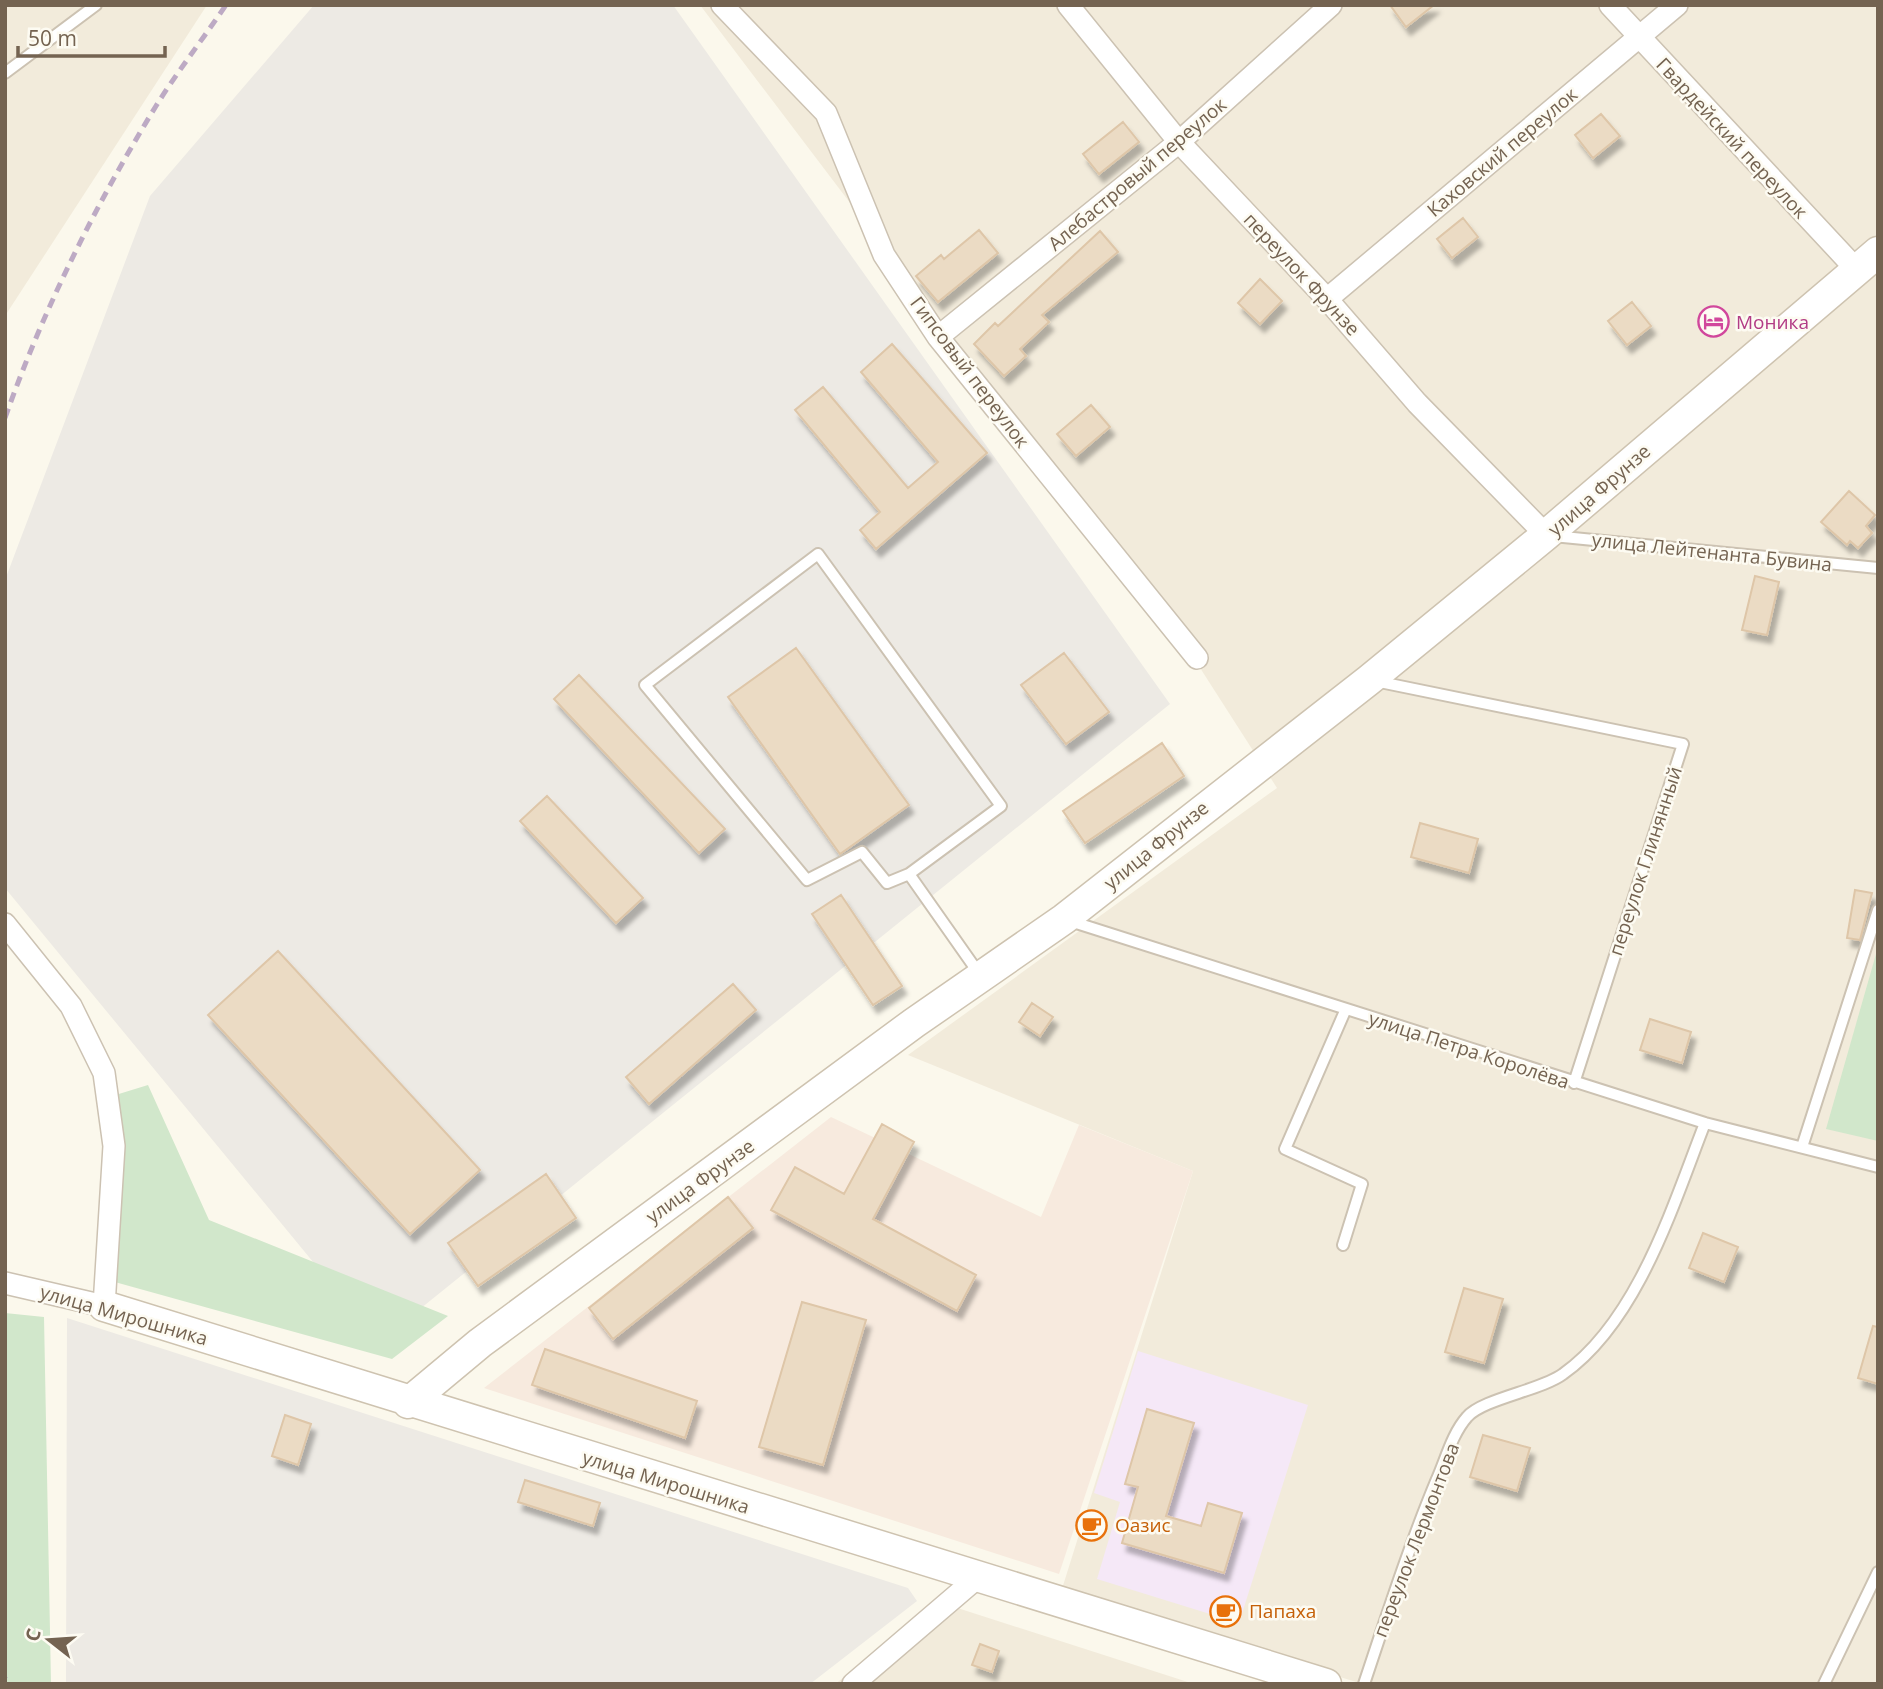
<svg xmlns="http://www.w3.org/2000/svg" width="1883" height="1689" font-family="'Open Sans',sans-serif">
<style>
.residential{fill:#f2ebdb}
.commercial{fill:#f7eade}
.industrial{fill:#edeae4}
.education{fill:#f5e8f7}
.green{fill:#d1e7cb}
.building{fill:#ebdbc4;stroke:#dec6a8;stroke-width:2;filter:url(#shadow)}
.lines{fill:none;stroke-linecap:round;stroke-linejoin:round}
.lane-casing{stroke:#ccc2b2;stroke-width:14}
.street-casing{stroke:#ccc2b2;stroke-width:24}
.secondary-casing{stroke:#cec3b0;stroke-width:33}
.lane{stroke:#fff;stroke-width:10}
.street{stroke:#fff;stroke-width:21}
.secondary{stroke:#fff;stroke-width:30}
.rail{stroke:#bdaac4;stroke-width:5;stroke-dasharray:10 7;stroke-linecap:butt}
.labels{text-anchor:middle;stroke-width:5;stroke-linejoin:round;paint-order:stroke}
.street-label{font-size:19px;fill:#746351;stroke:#fdfbf2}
.hotel-label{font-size:19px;fill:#b23c85;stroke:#fdfbf2;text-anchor:start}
.food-label{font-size:19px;fill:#c56008;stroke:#fdfbf2;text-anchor:start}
</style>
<defs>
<filter id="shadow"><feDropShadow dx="4.5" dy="8" stdDeviation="2" flood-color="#0004"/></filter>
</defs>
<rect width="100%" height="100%" fill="#fbf8ec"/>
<path class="residential" d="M 5,5 L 207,5 L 5,316 Z
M 700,5 L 1878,5 L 1878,1684 L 1363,1684 L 1061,1592 L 1193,1171 L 908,1055 L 1277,788 L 1186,646 Z
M 942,1603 L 1194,1684 L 835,1684 Z"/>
<path class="commercial" d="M 831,1117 L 1041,1217 L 1079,1125 L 1193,1171 L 1059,1574 L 484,1388 Z"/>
<path class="industrial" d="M 314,5 L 673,5 L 1170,704 L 379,1342 L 5,888 L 5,580 L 150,196 Z
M 67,1318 L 908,1588 L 917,1601 L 810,1684 L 66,1684 Z"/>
<path class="education" d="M 1138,1351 L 1308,1405 L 1239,1623 L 1097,1579 L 1120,1502 L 1094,1493 Z"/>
<path class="green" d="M 1878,947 L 1878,1141 L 1826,1129 Z
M 148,1085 L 209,1220 L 448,1316 L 392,1359 L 104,1279 L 109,1097 Z
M 5,1313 L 44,1317 L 51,1684 L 5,1684 Z"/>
<path class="building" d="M 1390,5 L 1434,5 L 1406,27 Z
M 1601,114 L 1620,136 L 1593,158 L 1575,135 Z
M 1123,122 L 1139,142 L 1099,174 L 1083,154 Z
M 1463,218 L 1478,237 L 1452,258 L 1437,239 Z
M 979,230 L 998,253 L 938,302 L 916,276 L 941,255 L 944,259 Z
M 1100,231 L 1118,252 L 1042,315 L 1049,322 L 1020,349 L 1026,356 L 1004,376 L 974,344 L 995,323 L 998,326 Z
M 1260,279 L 1282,301 L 1260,324 L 1238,303 Z
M 1632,302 L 1651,326 L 1627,345 L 1608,321 Z
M 892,344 L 987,453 L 876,549 L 860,530 L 880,512 L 795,410 L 823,387 L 908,488 L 938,462 L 861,372 Z
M 1091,405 L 1110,427 L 1076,456 L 1057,434 Z
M 1849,491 L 1875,515 L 1866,526 L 1872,533 L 1858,548 L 1850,541 L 1847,545 L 1821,522 Z
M 1755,576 L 1779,582 L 1767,635 L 1742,630 Z
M 796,648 L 909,805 L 840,854 L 728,697 Z
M 1064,653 L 1109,712 L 1066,744 L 1021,685 Z
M 579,675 L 725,829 L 699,853 L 554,699 Z
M 1162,743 L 1184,776 L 1085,843 L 1063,811 Z
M 547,796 L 643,898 L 616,923 L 520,821 Z
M 1420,823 L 1478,839 L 1469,873 L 1411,857 Z
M 1855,890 L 1872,893 L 1860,940 L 1847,938 Z
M 841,895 L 902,986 L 873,1005 L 812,914 Z
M 278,951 L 480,1170 L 410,1234 L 208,1015 Z
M 733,984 L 756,1010 L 649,1104 L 626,1077 Z
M 1032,1003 L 1053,1017 L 1040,1036 L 1019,1022 Z
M 1650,1019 L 1691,1032 L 1682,1063 L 1640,1050 Z
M 882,1124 L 914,1142 L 873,1219 L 976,1275 L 957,1311 L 771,1210 L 795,1167 L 844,1194 Z
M 546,1174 L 576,1218 L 478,1286 L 448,1243 Z
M 728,1197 L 753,1228 L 613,1339 L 589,1308 Z
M 1703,1233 L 1738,1247 L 1724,1282 L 1689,1268 Z
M 1464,1288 L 1503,1299 L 1484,1363 L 1445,1352 Z
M 802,1302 L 866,1320 L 823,1465 L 759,1447 Z
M 1873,1326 L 1878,1327 L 1878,1384 L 1858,1378 Z
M 545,1349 L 697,1401 L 685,1438 L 532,1385 Z
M 1147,1409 L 1194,1423 L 1166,1516 L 1201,1526 L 1208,1503 L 1242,1513 L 1224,1573 L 1122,1543 L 1138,1487 L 1125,1484 Z
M 285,1415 L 311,1424 L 298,1465 L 272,1456 Z
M 1483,1435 L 1530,1448 L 1517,1491 L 1470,1477 Z
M 525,1480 L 600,1503 L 593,1526 L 518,1502 Z
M 980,1644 L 999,1651 L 992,1672 L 972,1665 Z"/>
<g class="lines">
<defs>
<path id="lane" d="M 5,73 L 96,5
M 1553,536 L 1878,568
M 1375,681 L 1683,744 L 1574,1083
M 909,874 L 887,883 L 862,852 L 807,880 L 645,685 L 818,554 L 1001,806 L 909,874 L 980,975
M 1070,921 L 1705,1123 L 1878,1167
M 1802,1147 L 1878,910
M 1343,1245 L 1362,1184 L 1285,1149 L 1345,1011
M 1364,1684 C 1387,1615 1409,1546 1437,1479 C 1446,1459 1452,1434 1467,1417 C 1482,1399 1542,1390 1563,1374 C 1638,1321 1673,1205 1705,1123
M 1824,1684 L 1878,1572"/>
<path id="street" d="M 722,5 L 826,113 L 884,255 L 938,337 L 1197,658
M 1068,5 L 1179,142 L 1327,299 L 1417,403 L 1546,535
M 1610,5 L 1856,269
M 1327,299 L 1677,5
M 938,337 L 1179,142 L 1331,5
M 5,924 L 71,1006 L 104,1073 L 114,1146 L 104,1306 L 5,1283
M 853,1684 L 978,1577"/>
<path id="secondary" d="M 104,1306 L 1326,1684
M 408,1403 L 480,1343 L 914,1023 L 1064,919 L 1369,680 L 1546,535 L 1878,252"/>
</defs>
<use href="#lane" class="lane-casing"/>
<use href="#street" class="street-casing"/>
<use href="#secondary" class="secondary-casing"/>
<use href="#lane" class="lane"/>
<use href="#street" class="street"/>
<use href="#secondary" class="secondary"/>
<path class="rail" d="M 5,418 C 43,310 96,204 156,106 C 177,72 203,39 226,5
M 5,1677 L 5,1678"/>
</g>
<defs>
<symbol id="hotel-ring" viewBox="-11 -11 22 22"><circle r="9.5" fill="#fdfbf2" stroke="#d1479c" stroke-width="1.5"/><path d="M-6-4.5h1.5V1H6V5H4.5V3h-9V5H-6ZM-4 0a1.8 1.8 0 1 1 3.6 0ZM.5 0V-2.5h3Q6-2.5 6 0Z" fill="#d1479c"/></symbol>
<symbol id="cafe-ring" viewBox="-11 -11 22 22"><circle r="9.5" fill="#fdfbf2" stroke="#e8710a" stroke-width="1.5"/><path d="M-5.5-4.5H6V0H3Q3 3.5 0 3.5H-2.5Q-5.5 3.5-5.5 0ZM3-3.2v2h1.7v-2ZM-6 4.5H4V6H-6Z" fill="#e8710a"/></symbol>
</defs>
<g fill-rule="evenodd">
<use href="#hotel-ring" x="1696" y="304" width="35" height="35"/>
<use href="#cafe-ring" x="1074" y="1508" width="35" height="35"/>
<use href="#cafe-ring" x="1208" y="1594" width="35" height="35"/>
</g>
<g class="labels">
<g class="street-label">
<text transform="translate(1732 138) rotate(47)" y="7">Гвардейский переулок</text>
<text transform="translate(1502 152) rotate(-40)" y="7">Каховский переулок</text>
<text transform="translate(1137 174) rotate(-40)" y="7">Алебастровый переулок</text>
<text transform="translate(1302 274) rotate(47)" y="7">переулок Фрунзе</text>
<text transform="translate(970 372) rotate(53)" y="7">Гипсовый переулок</text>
<text transform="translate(1599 490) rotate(-41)" y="7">улица Фрунзе</text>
<text transform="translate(1712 552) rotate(6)" y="7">улица Лейтенанта Бувина</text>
<text transform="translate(1156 845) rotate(-39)" y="7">улица Фрунзе</text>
<text transform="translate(1645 861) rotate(-72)" y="7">переулок Глинянный</text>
<text transform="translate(1469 1050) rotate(18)" y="7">улица Петра Королёва</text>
<text transform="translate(700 1181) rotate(-36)" y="7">улица Фрунзе</text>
<text transform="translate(124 1315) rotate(16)" y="7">улица Мирошника</text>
<text transform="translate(666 1482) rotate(17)" y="7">улица Мирошника</text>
<text transform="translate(1416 1540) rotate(-69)" y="7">переулок Лермонтова</text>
</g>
<g class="hotel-label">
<text x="1736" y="329">Моника</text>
</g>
<g class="food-label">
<text x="1115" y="1532">Оазис</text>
<text x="1249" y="1618">Папаха</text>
</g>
</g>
<rect width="1883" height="1689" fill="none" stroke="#746351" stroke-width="14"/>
<g transform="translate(49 1640) rotate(287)" stroke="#fdfbf2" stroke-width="5" paint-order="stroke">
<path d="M0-5L12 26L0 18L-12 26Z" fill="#746351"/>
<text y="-10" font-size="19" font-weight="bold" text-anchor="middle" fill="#746351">С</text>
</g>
<path d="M18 46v10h147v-10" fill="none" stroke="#746351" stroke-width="3.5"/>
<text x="28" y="46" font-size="21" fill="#746351" stroke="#fdfbf2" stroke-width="5" paint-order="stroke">50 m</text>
</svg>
